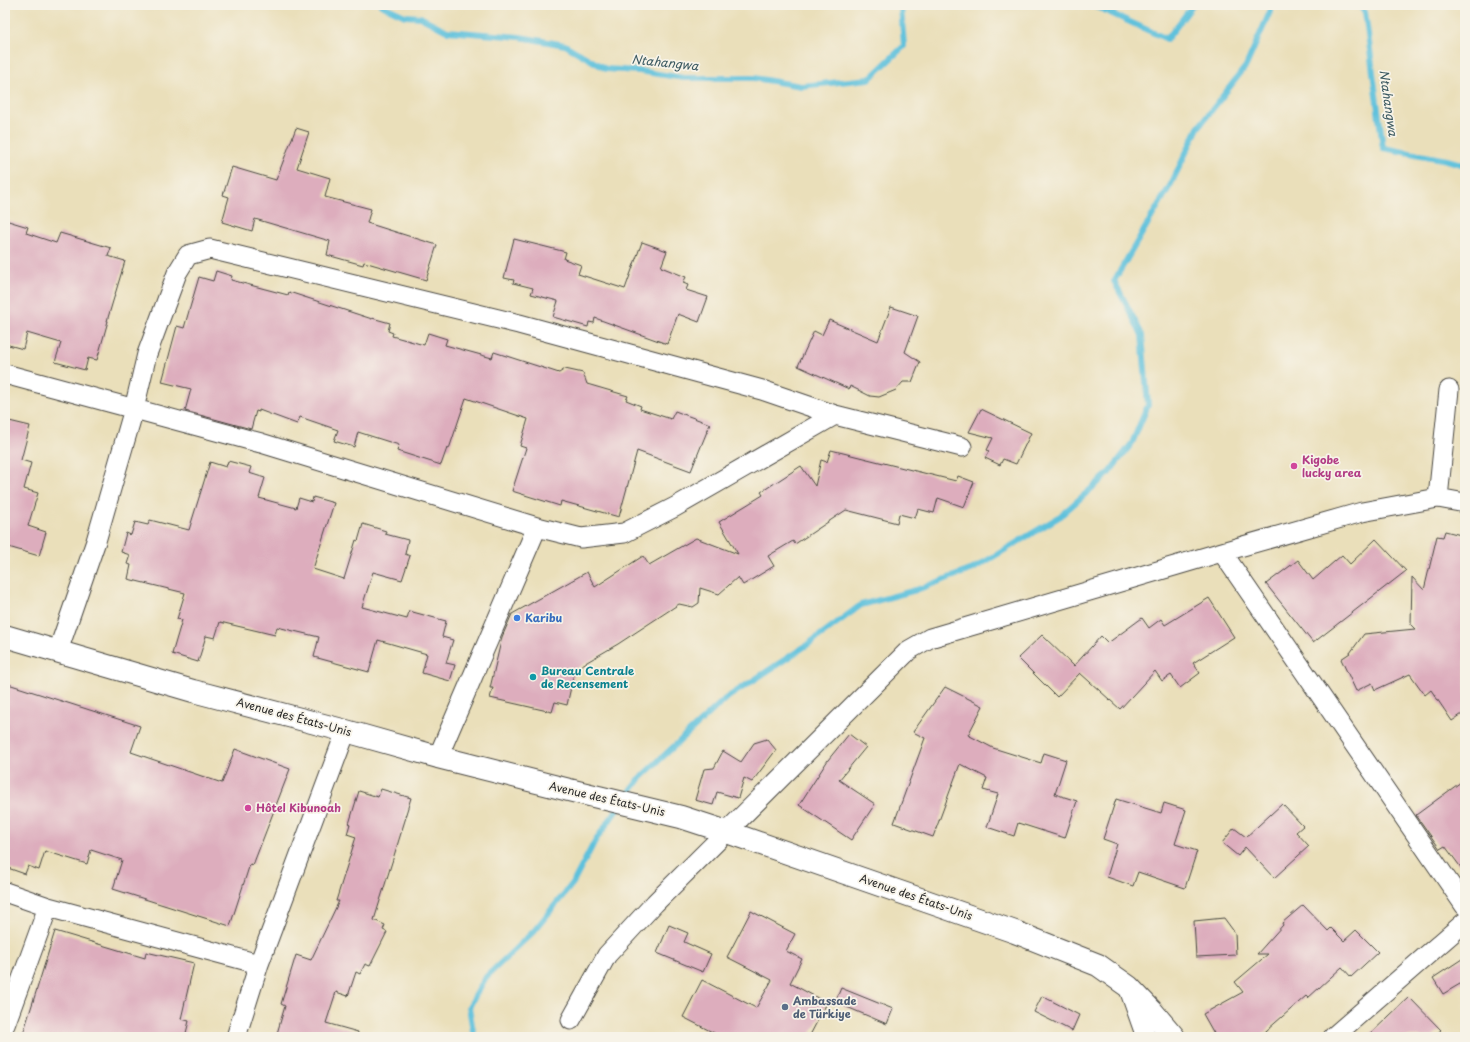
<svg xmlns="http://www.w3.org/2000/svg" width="1470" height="1042" font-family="'Playpen Sans',sans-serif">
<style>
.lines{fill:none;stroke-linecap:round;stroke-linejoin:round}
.stream{stroke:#5ec1dc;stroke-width:6}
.building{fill:#ddadbd}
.minor-casing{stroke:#484640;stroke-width:21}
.tertiary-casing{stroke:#484640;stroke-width:24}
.minor{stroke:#fff;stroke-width:19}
.tertiary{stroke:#fff;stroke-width:22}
.hotel-dot{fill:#d1479c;stroke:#f7f3e8;stroke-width:1.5}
.shop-dot{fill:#3f7fe0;stroke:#f7f3e8;stroke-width:1.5}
.culture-dot{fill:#0f9aa8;stroke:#f7f3e8;stroke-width:1.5}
.service-dot{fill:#5c6f8a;stroke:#f7f3e8;stroke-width:1.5}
.labels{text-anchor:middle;stroke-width:3.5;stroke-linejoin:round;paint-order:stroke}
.hotel-label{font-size:11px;font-weight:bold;fill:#b23c85;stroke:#f7f3e8;text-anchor:start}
.shop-label{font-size:11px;font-weight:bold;fill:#366cbe;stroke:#f7f3e8;text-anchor:start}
.culture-label{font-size:11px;font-weight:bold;fill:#0d838f;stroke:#f7f3e8;text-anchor:start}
.street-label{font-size:11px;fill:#2b2b2b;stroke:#f7f3e8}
.service-label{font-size:11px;font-weight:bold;fill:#4e5e75;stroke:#f7f3e8;text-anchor:start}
.water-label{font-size:12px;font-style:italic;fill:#3a5860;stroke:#f7f3e8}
</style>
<rect width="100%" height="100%" fill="#f7f3e8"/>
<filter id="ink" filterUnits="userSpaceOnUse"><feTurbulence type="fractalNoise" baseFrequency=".025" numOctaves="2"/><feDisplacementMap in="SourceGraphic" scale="8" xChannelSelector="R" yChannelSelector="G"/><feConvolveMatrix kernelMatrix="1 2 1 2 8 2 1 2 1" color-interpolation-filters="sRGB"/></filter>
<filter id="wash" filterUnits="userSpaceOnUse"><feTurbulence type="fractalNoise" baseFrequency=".012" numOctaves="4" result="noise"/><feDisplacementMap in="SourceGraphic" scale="16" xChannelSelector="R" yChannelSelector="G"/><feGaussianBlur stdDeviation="0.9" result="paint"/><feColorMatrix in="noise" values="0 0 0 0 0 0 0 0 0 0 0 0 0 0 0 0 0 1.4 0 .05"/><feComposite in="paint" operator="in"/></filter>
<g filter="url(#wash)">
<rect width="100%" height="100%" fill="#eadfba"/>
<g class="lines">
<path class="stream" d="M 381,5 L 405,16 L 420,17 L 447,31 L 520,37 L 565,45 L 606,69 L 639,71 L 684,78 L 754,78 L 801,86 L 869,79 L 904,46 L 901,7 L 903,5
M 1093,5 L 1167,39 L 1193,5
M 1358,5 L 1365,12 L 1383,148 L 1447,160 L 1465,165
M 624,800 L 640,778 L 725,699 L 807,645 L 861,605 L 916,590 L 973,569 L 1059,517 L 1108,474 L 1132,443 L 1148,405 L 1142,335 L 1114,281 L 1171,184 L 1198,128 L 1246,66 L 1273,5
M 474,1037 L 469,1007 L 486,977 L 534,931 L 573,883 L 595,841 L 619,807"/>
</g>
<g id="blocks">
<path class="building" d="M 296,128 L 309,132 L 297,168 L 330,178 L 325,197 L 371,209 L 367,223 L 437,245 L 426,280 L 364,262 L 363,265 L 327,255 L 330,241 L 255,219 L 252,231 L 222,222 L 229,197 L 223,195 L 232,167 L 276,180 Z
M 5,220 L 28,227 L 26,233 L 56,243 L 60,233 L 111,248 L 108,256 L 125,261 L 107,321 L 108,321 L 97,360 L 88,358 L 85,370 L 55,362 L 61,343 L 27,333 L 23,349 L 5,344 Z
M 514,239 L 566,252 L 564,259 L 581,265 L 578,274 L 625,289 L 642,242 L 667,251 L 661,267 L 686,277 L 683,283 L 688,285 L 686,290 L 708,297 L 699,322 L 678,314 L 667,344 L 595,318 L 594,323 L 589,322 L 588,327 L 553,317 L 558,301 L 531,294 L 533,288 L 513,283 L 514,280 L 504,278 Z
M 216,271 L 232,276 L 231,280 L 288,295 L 289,292 L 372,319 L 372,318 L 390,323 L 388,331 L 393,333 L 392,336 L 424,345 L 428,333 L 447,339 L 445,345 L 492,358 L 494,352 L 559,373 L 565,369 L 583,373 L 587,384 L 628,396 L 626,400 L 641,406 L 640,409 L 671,419 L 675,411 L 710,424 L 691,471 L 637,451 L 619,517 L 561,501 L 560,506 L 512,491 L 526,448 L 520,446 L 528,419 L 466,398 L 449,449 L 447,448 L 441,465 L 397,451 L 399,445 L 358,432 L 354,447 L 334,441 L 338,430 L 300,417 L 297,424 L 259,410 L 259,412 L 256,411 L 251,429 L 185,411 L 191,389 L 162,382 L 177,326 L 184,328 L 199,277 L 213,281 Z
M 891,307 L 918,316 L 905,352 L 920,362 L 912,382 L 903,382 L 896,390 L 879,397 L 870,396 L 850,386 L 849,389 L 798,366 L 814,331 L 822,335 L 829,320 L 878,341 Z
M 981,409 L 1031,433 L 1016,464 L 1003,459 L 1000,465 L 985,458 L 989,451 L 987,450 L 993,438 L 969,432 Z
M 5,420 L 30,426 L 21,460 L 31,463 L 24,489 L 38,493 L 28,526 L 46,532 L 39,556 L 5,546 Z
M 831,450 L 956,481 L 958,476 L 974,482 L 964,507 L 938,498 L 934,513 L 918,509 L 915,518 L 899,514 L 897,523 L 846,510 L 795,544 L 793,541 L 768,556 L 774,566 L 743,585 L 738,577 L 719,594 L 700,588 L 699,603 L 693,607 L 679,604 L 618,644 L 575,669 L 567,705 L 555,702 L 552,712 L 490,698 L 493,688 L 490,688 L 502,637 L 512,614 L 587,572 L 595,587 L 643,556 L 649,565 L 696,538 L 738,554 L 719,522 L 763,495 L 761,492 L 801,466 L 815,486 L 821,460 L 827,462 Z
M 228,461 L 251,467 L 249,473 L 265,478 L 259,498 L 296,508 L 299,498 L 312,502 L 313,497 L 334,503 L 313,569 L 344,579 L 356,540 L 358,541 L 363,524 L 386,531 L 385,534 L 408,540 L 405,554 L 410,556 L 402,580 L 373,572 L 362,607 L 407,619 L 409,611 L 446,621 L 442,637 L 453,640 L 446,663 L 455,665 L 450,681 L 422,673 L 427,654 L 378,640 L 369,672 L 314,657 L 319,637 L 277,627 L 275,635 L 220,622 L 215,638 L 206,636 L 198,662 L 172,654 L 182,620 L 177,619 L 185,593 L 128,579 L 131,565 L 127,564 L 130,555 L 121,552 L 126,533 L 131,535 L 135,522 L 148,525 L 150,520 L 189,530 L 210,462 L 226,467 Z
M 1445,531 L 1465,536 L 1465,712 L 1452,721 L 1431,690 L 1425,695 L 1410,674 L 1375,690 L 1372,683 L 1356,691 L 1341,659 L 1350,653 L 1364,634 L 1415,629 L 1411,625 L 1412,577 L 1424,590 L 1437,536 L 1443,537 Z
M 1376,539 L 1406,571 L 1313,643 L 1266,584 L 1298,560 L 1313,580 L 1342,555 L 1350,564 Z
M 1209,598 L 1234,637 L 1193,663 L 1200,673 L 1180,688 L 1171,675 L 1162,681 L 1155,671 L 1120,709 L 1080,673 L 1057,697 L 1018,658 L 1042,635 L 1074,666 L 1101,636 L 1108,643 L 1142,618 L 1149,628 L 1161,619 L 1165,625 Z
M 5,683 L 140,726 L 131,752 L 222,783 L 235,749 L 290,769 L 253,865 L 250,864 L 230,926 L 113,889 L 122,860 L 91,850 L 87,864 L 45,851 L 39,870 L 28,866 L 25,874 L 5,867 Z
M 945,687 L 983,706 L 968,735 L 993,748 L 1041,763 L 1044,753 L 1066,760 L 1055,794 L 1077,801 L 1065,838 L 1018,823 L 1014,836 L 987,827 L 998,794 L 983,790 L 987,778 L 960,764 L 933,837 L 894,823 L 925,738 L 913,732 Z
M 849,734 L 866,747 L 839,780 L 875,804 L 851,840 L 799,805 L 828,760 Z
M 767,739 L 776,750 L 752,782 L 744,778 L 738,798 L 717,792 L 713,805 L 695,800 L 704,769 L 714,768 L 723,751 L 741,762 L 754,743 Z
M 1465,779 L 1465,873 L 1445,846 L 1440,849 L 1416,815 Z
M 381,789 L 411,798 L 405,817 L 406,817 L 374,920 L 385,925 L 383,930 L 387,932 L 370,966 L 365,964 L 360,974 L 356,972 L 348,996 L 336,992 L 326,1023 L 358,1032 L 357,1037 L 276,1037 L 285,1006 L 281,1004 L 296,955 L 311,960 L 339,901 L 336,901 L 356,837 L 347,834 L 350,824 L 349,824 L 359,791 L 378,797 Z
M 1116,799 L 1161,813 L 1164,803 L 1186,810 L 1175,844 L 1197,851 L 1185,888 L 1138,872 L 1133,886 L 1107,877 L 1117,844 L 1103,839 Z
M 1282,804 L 1303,826 L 1296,832 L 1309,846 L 1274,878 L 1245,847 L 1238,856 L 1222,843 L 1234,828 L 1246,837 Z
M 1303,905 L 1328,931 L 1331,928 L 1344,941 L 1356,930 L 1378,952 L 1351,977 L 1342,967 L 1308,998 L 1306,996 L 1259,1037 L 1216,1037 L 1203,1014 L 1243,992 L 1235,982 L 1268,954 L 1257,954 L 1283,925 L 1282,923 Z
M 751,911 L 795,934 L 786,951 L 802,959 L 790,983 L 827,1003 L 809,1037 L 722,1037 L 683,1017 L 702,980 L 756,1008 L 772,980 L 727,957 Z
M 1224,918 L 1235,933 L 1236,955 L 1196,957 L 1194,921 Z
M 669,925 L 688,933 L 684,942 L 711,954 L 703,972 L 657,953 Z
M 55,931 L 145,958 L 146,952 L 194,963 L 181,1019 L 189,1021 L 185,1037 L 22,1037 Z
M 1465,957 L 1465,981 L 1443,994 L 1433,978 Z
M 841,988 L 893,1009 L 887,1024 L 835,1002 Z
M 1042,996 L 1079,1015 L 1072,1031 L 1034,1012 Z
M 1409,997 L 1441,1030 L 1433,1037 L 1367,1037 Z"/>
</g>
</g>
<g filter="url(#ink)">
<use href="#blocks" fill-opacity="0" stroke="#484640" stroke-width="1"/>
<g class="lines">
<defs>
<path id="minor" d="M 5,374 L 261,443 L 537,527 L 581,538 L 624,533 L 675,507 L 835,415
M 1438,498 L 1449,390
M 1222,552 L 1465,906
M 58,651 L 96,541 L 134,409 L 147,354 L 177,273 L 188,255 L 210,249 L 519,324 L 762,390 L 835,415 L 962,447
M 438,757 L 537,527
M 5,892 L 48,907 L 259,964
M 1129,989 L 1146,1037
M 571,1020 L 607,955 L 655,903 L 909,650 L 930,638 L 1222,552 L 1362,512 L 1438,498 L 1465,503
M 5,1025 L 48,907
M 236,1037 L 259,964 L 346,731
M 1333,1037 L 1465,922"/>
<path id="tertiary" d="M 5,636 L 193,691 L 346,731 L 438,757 L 569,790 L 681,817 L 727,832 L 1015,932 L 1098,965 L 1129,987 L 1151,1010 L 1174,1037"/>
</defs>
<use href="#minor" class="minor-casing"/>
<use href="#tertiary" class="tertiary-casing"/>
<use href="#minor" class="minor"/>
<use href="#tertiary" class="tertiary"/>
</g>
</g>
<g class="hotel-dot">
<circle cx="1294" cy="466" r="4"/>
<circle cx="248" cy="808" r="4"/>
</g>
<circle class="shop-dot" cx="517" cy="618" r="4"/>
<circle class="culture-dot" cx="533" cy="677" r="4"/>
<circle class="service-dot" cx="785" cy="1007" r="4"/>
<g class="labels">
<g class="hotel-label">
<text x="1302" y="464">Kigobe<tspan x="1302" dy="13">lucky area</tspan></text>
<text x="256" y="812">Hôtel Kibunoah</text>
</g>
<g class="shop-label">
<text x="525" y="622">Karibu</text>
</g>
<g class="culture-label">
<text x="541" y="675">Bureau Centrale<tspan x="541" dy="13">de Recensement</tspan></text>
</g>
<g class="street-label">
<text transform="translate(294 717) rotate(15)" y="4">Avenue des États-Unis</text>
<text transform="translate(607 799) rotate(13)" y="4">Avenue des États-Unis</text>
<text transform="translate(916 897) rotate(19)" y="4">Avenue des États-Unis</text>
</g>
<g class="service-label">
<text x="793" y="1005">Ambassade<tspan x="793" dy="13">de Türkiye</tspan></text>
</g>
<g class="water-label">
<text transform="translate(665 63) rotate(6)" y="4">Ntahangwa</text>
<text transform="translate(1388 103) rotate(82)" y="4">Ntahangwa</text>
</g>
</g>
<rect width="1470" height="1042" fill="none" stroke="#f7f3e8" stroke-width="20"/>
</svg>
